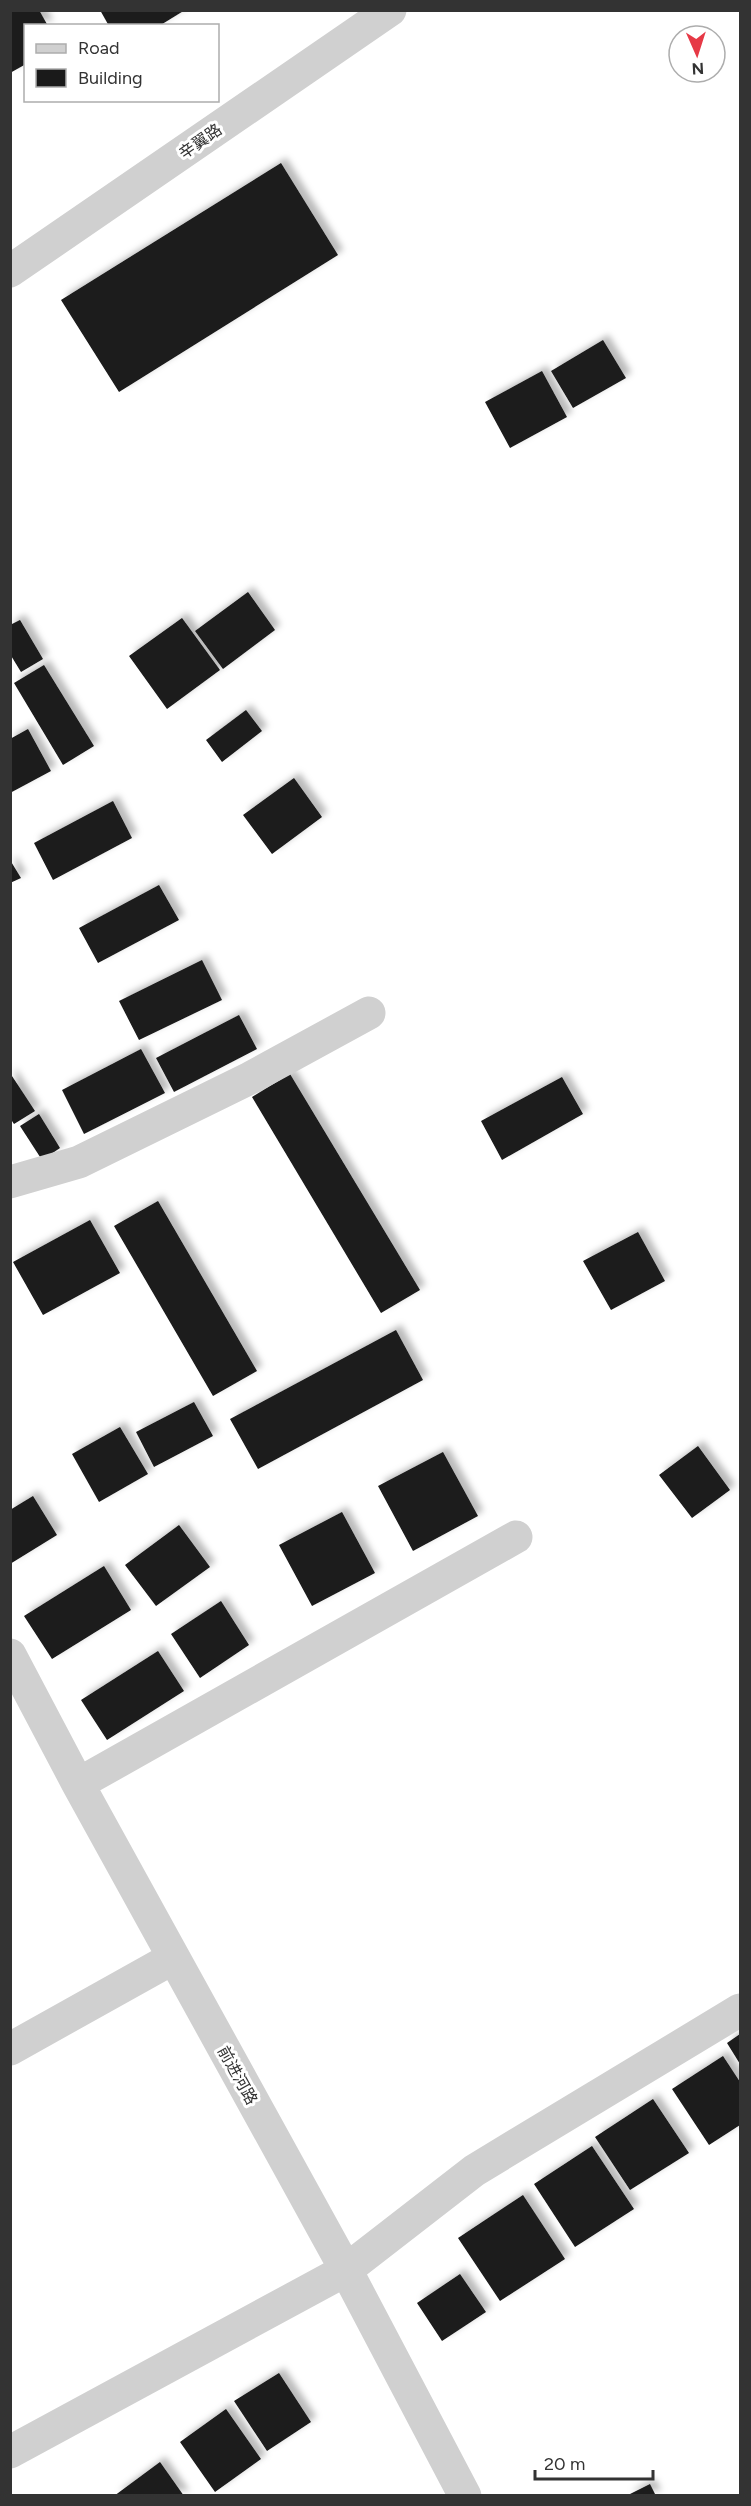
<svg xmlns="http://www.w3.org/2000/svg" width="751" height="2506" font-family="Figtree,'Noto Sans SC',sans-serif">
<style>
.building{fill:#1a1a1a;filter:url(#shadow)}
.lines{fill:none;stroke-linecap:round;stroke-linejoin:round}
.minor{stroke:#d0d0d0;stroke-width:33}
.labels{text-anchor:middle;stroke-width:6;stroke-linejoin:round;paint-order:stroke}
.street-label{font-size:16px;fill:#333;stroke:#fff}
</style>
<defs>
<filter id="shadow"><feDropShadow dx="5.5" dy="-5.5" stdDeviation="3" flood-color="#0004"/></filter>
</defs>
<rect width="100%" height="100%" fill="#fff"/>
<path class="building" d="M 10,10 L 39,10 L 48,26 L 26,26 L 26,64 L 10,73 Z
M 100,10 L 185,10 L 159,26 L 109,26 Z
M 281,163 L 338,255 L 119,392 L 61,300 Z
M 603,340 L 626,378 L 573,408 L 551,371 Z
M 542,371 L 567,417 L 510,448 L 485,402 Z
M 248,592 L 275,630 L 223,669 L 195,631 Z
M 182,618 L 220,670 L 167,709 L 129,656 Z
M 20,620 L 43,659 L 21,672 L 10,654 L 10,625 Z
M 44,665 L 94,746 L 63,765 L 14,683 Z
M 246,710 L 262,731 L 222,762 L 206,740 Z
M 28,729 L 51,771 L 10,793 L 10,739 Z
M 294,778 L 322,817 L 272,854 L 243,815 Z
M 113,801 L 132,838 L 53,880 L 34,843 Z
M 10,860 L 21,878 L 10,883 Z
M 159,885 L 179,920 L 98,963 L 79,928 Z
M 202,960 L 222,1000 L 139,1040 L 119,1001 Z
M 239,1015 L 257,1049 L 174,1092 L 156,1058 Z
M 141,1049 L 165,1093 L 84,1134 L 62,1090 Z
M 10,1073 L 35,1111 L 14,1124 L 10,1118 Z
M 290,1074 L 420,1290 L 381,1313 L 252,1097 Z
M 562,1077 L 583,1114 L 502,1160 L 481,1121 Z
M 39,1114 L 60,1148 L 42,1160 L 20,1126 Z
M 158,1201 L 257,1371 L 213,1396 L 114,1226 Z
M 90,1220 L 120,1273 L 43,1315 L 13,1262 Z
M 638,1232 L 665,1281 L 611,1310 L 583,1261 Z
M 396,1330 L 423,1380 L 258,1469 L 230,1419 Z
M 194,1402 L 213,1436 L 154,1467 L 136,1432 Z
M 120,1427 L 148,1474 L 99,1502 L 72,1454 Z
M 698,1446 L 730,1490 L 692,1518 L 659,1475 Z
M 443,1452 L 478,1516 L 413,1551 L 378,1486 Z
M 33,1496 L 57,1535 L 10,1564 L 10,1510 Z
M 342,1512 L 375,1573 L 312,1606 L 279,1545 Z
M 179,1525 L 210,1567 L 156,1606 L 125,1565 Z
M 104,1566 L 131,1610 L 52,1659 L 24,1616 Z
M 221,1601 L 249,1645 L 200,1678 L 171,1634 Z
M 158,1651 L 184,1691 L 107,1740 L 81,1700 Z
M 740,2034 L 740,2064 L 727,2043 Z
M 723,2056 L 740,2082 L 740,2125 L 709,2145 L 672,2089 Z
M 653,2099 L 689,2153 L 630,2190 L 595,2137 Z
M 592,2146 L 634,2209 L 575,2247 L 534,2184 Z
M 523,2195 L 565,2259 L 500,2301 L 458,2238 Z
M 460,2274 L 486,2312 L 442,2341 L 417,2303 Z
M 279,2373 L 311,2422 L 267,2451 L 234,2401 Z
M 226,2409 L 261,2459 L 215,2492 L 180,2442 Z
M 160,2462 L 184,2496 L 114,2496 Z
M 650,2484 L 656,2496 L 626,2496 Z"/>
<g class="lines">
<path class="minor" d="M 10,271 L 390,10
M 10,1182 L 79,1162 L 250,1078 L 369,1013
M 10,1655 L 78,1784 L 346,2270 L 465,2496
M 78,1784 L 516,1537
M 10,2049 L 173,1958
M 10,2452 L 346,2270 L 475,2170 L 740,2010"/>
</g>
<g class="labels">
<g class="street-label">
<text transform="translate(200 141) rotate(-35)" y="6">辛翼路</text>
<text transform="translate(238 2075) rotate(61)" y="6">前进河路</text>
</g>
</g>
<rect width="751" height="2506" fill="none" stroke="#333333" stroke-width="24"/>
<rect x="24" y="24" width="195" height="78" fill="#ffffff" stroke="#adadad" stroke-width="1.5"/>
<rect x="36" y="44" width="30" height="9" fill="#d0d0d0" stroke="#adadad" stroke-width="1.5"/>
<text x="78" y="54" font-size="18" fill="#333333">Road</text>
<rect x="36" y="69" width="30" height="18" fill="#1a1a1a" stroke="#adadad" stroke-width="1.5"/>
<text x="78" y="84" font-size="18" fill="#333333">Building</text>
<g transform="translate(697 54) rotate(177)"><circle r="28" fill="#ffffff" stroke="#adadad" stroke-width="1.5"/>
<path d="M0-4.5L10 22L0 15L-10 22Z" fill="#e63946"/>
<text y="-9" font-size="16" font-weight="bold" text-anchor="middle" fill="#333333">N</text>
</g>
<path d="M535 2470v9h118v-9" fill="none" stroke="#333333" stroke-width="3"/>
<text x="544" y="2470" font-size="18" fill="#333333" stroke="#ffffff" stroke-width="4.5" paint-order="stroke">20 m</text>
</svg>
